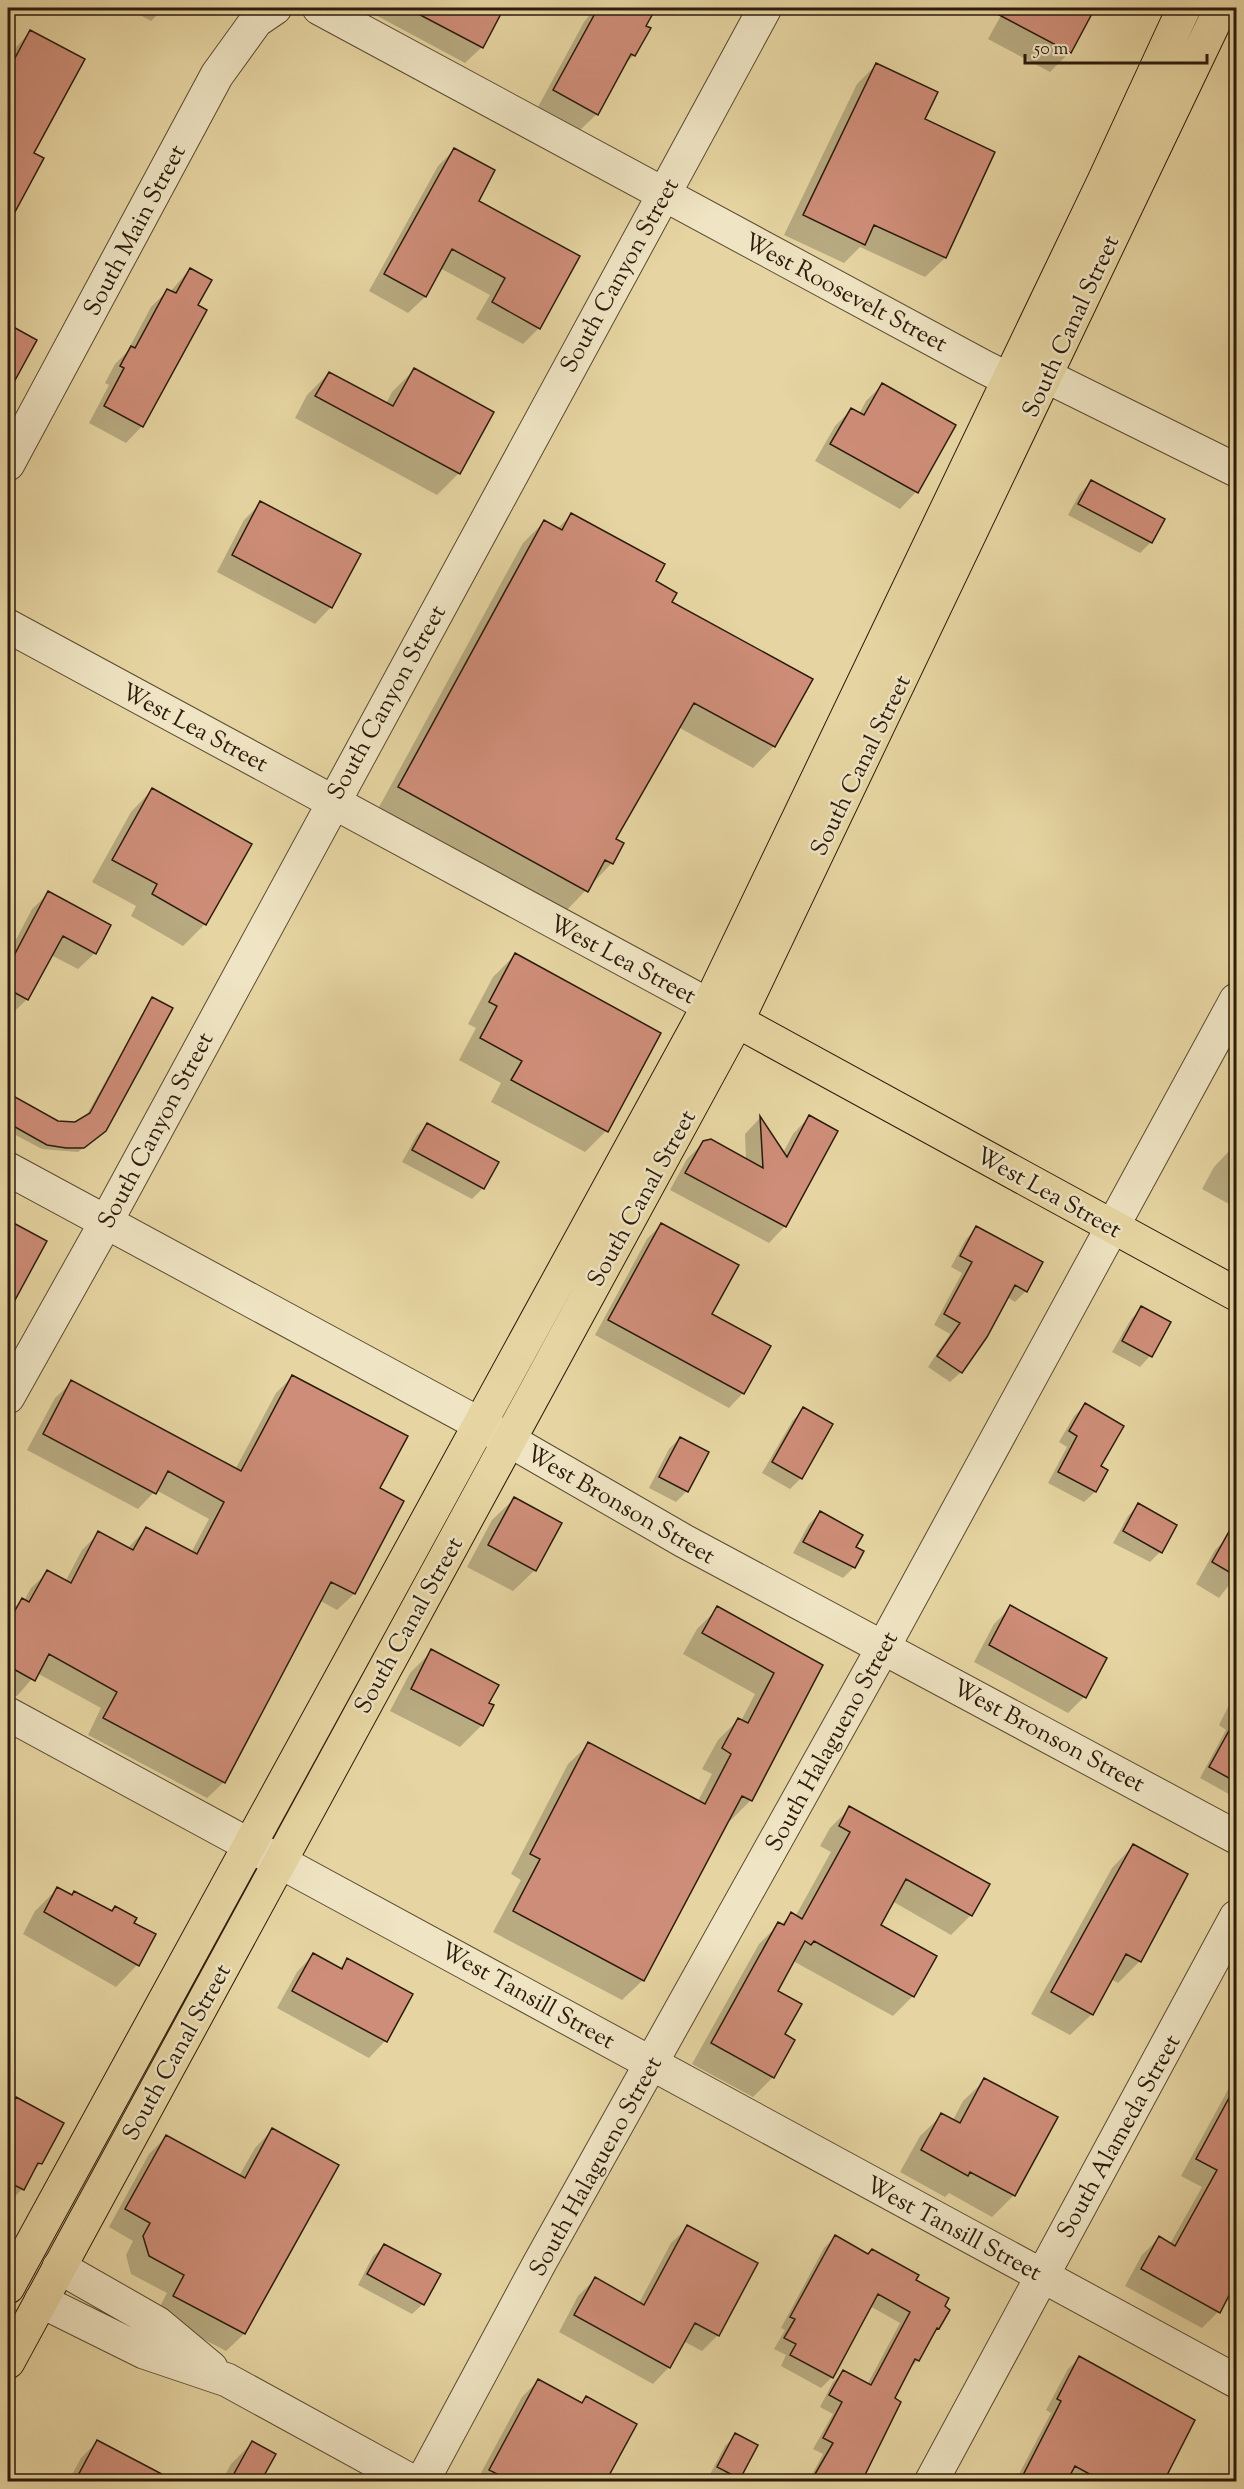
<svg xmlns="http://www.w3.org/2000/svg" width="1244" height="2489" font-family="'Sorts Mill Goudy',serif">
<style>
.shadow{fill:#0003}
.building{fill:#ce8d78;stroke:#2b1b0b;stroke-width:1.5}
.lines{fill:none;stroke-linecap:round;stroke-linejoin:round}
.minor-casing{stroke:#5a4a31;stroke-width:35}
.major-casing{stroke:#2b1b0b;stroke-width:35}
.highway-casing{stroke:#2b1b0b;stroke-width:35}
.minor{stroke:#efe4c3;stroke-width:33}
.major{stroke:#e6d5a2;stroke-width:33}
.highway{stroke:#e6d5a2;stroke-width:33}
.labels{text-anchor:middle;stroke-width:5;stroke-linejoin:round;paint-order:stroke}
.street-label{font-size:24px;fill:#2b1b0b;stroke:#efe4c3}
</style>
<rect width="100%" height="100%" fill="#e6d5a2"/>
<filter id="stains"><feTurbulence type="fractalNoise" baseFrequency=".00333" numOctaves="4"/><feColorMatrix values="0 0 0 0 .2 0 0 0 0 .09 0 0 0 0 .02 0 0 0 .5 -.17"/></filter>
<radialGradient id="worn" r=".72"><stop offset=".6" stop-color="#630" stop-opacity="0"/><stop offset="1" stop-color="#630" stop-opacity=".3"/></radialGradient>
<path class="shadow" d="M 127,8 L 164,8 L 151,21 Z
M 372,8 L 503,8 L 482,47 L 465,63 L 370,12 Z
M 595,8 L 655,8 L 634,55 L 622,67 L 597,114 L 580,130 L 538,107 L 584,22 Z
M 1005,8 L 1094,8 L 1070,52 L 1050,72 L 988,39 Z
M 31,31 L 32,153 L 13,211 L 8,217 L 8,56 Z
M 876,65 L 923,120 L 993,153 L 945,258 L 925,277 L 860,247 L 844,263 L 784,235 L 857,84 Z
M 454,150 L 539,328 L 523,344 L 476,319 L 490,295 L 440,268 L 425,297 L 408,313 L 369,291 L 438,166 Z
M 190,269 L 196,306 L 142,426 L 126,443 L 89,423 L 109,385 L 105,383 L 115,364 L 127,352 L 151,307 L 168,290 L 170,292 Z
M 8,325 L 35,340 L 8,390 Z
M 414,370 L 459,473 L 437,495 L 295,418 L 307,395 L 329,373 L 386,404 L 392,392 Z
M 882,385 L 954,425 L 916,492 L 900,509 L 815,461 L 835,426 L 851,410 L 859,414 L 866,401 Z
M 1091,482 L 1151,542 L 1140,553 L 1068,515 L 1080,493 Z
M 261,503 L 331,607 L 315,624 L 217,572 L 244,520 Z
M 571,515 L 654,582 L 774,746 L 753,768 L 678,727 L 614,840 L 612,863 L 565,912 L 378,809 L 523,543 L 544,522 L 557,529 Z
M 152,790 L 205,924 L 183,946 L 131,916 L 136,906 L 92,882 L 131,812 Z
M 49,893 L 95,953 L 78,969 L 51,955 L 27,999 L 11,1015 L 8,1014 L 8,955 L 32,909 Z
M 515,955 L 606,1131 L 585,1152 L 491,1102 L 501,1083 L 459,1060 L 476,1028 L 468,1024 L 493,977 Z
M 152,999 L 100,1136 L 78,1152 L 42,1149 L 8,1131 L 8,1095 L 58,1122 L 76,1123 L 86,1116 Z
M 809,1117 L 785,1226 L 769,1243 L 670,1190 L 687,1159 L 704,1142 L 746,1160 L 745,1134 L 760,1118 L 783,1153 L 793,1134 Z
M 427,1125 L 497,1162 L 482,1189 L 472,1199 L 402,1162 L 417,1135 Z
M 1230,1150 L 1236,1154 L 1236,1208 L 1202,1189 L 1214,1167 Z
M 8,1221 L 45,1241 L 18,1290 L 8,1301 Z
M 661,1225 L 710,1314 L 743,1393 L 729,1408 L 595,1335 L 647,1239 Z
M 977,1228 L 1026,1291 L 1015,1302 L 1007,1297 L 961,1372 L 950,1382 L 928,1367 L 950,1334 L 934,1325 L 962,1273 L 951,1267 L 966,1239 Z
M 1142,1308 L 1169,1323 L 1150,1356 L 1140,1367 L 1112,1352 L 1131,1319 Z
M 292,1377 L 378,1489 L 402,1501 L 354,1594 L 337,1610 L 319,1600 L 224,1782 L 207,1798 L 88,1735 L 101,1708 L 37,1673 L 17,1696 L 8,1691 L 8,1614 L 22,1600 L 24,1601 L 31,1588 L 48,1572 L 65,1582 L 82,1550 L 99,1533 L 127,1549 L 146,1529 L 191,1553 L 209,1519 L 156,1490 L 138,1509 L 27,1450 L 55,1398 L 72,1382 L 235,1470 L 276,1393 Z
M 1085,1405 L 1099,1467 L 1106,1471 L 1095,1492 L 1084,1502 L 1048,1483 L 1067,1447 L 1059,1442 L 1074,1416 Z
M 804,1409 L 831,1425 L 801,1478 L 790,1489 L 762,1473 L 793,1420 Z
M 680,1438 L 687,1491 L 676,1502 L 649,1488 L 669,1449 Z
M 514,1499 L 535,1570 L 513,1591 L 467,1567 L 492,1520 Z
M 1138,1505 L 1160,1552 L 1150,1562 L 1113,1543 L 1128,1516 Z
M 820,1513 L 854,1547 L 854,1567 L 843,1578 L 793,1553 L 809,1524 Z
M 1226,1539 L 1236,1545 L 1236,1576 L 1219,1598 L 1196,1584 L 1215,1550 Z
M 1236,1599 L 1236,1610 L 1232,1608 Z
M 1011,1607 L 1084,1697 L 1068,1713 L 974,1662 L 994,1624 Z
M 718,1608 L 821,1666 L 751,1800 L 730,1821 L 728,1819 L 643,1980 L 622,2000 L 493,1932 L 521,1880 L 511,1874 L 568,1764 L 589,1744 L 698,1801 L 712,1774 L 702,1769 L 718,1740 L 738,1720 L 741,1721 L 755,1694 L 683,1654 L 697,1629 Z
M 432,1651 L 492,1706 L 481,1726 L 460,1747 L 390,1711 L 410,1673 Z
M 1236,1691 L 1236,1795 L 1234,1797 L 1200,1778 L 1226,1730 L 1219,1725 Z
M 850,1808 L 971,1915 L 951,1935 L 892,1901 L 879,1925 L 913,1996 L 893,2016 L 793,1961 L 776,1991 L 783,2035 L 773,2077 L 753,2097 L 692,2064 L 759,1944 L 779,1924 L 781,1925 L 791,1914 L 795,1917 L 831,1852 L 820,1846 L 830,1828 Z
M 1133,1846 L 1140,1961 L 1118,1983 L 1111,1979 L 1092,2014 L 1070,2035 L 1031,2014 L 1112,1868 Z
M 57,1889 L 154,1935 L 137,1965 L 116,1987 L 23,1934 L 35,1911 Z
M 313,1955 L 339,1969 L 347,1960 L 411,1994 L 385,2041 L 369,2058 L 277,2008 L 297,1972 Z
M 1236,2075 L 1236,2179 L 1218,2212 L 1236,2222 L 1236,2279 L 1218,2312 L 1202,2328 L 1125,2286 L 1142,2255 L 1159,2238 L 1170,2244 L 1202,2187 L 1181,2176 Z
M 985,2080 L 1056,2118 L 1014,2195 L 992,2217 L 949,2193 L 945,2197 L 900,2172 L 920,2136 L 942,2115 L 953,2120 L 963,2101 Z
M 10,2102 L 41,2163 L 31,2173 L 22,2189 L 8,2204 L 8,2105 Z
M 272,2130 L 337,2166 L 244,2334 L 226,2351 L 156,2314 L 167,2293 L 131,2274 L 126,2255 L 133,2241 L 109,2227 L 149,2154 L 166,2137 L 239,2176 L 255,2148 Z
M 688,2227 L 718,2335 L 702,2351 L 683,2341 L 669,2367 L 653,2384 L 559,2332 L 578,2296 L 595,2279 L 639,2303 L 671,2243 Z
M 835,2237 L 914,2280 L 938,2328 L 918,2360 L 908,2370 L 893,2399 L 879,2440 L 882,2441 L 859,2482 L 808,2482 L 823,2454 L 813,2449 L 833,2414 L 820,2407 L 833,2382 L 843,2372 L 867,2385 L 900,2323 L 870,2306 L 832,2377 L 821,2388 L 781,2366 L 786,2355 L 774,2349 L 785,2330 L 781,2328 L 824,2248 Z
M 384,2246 L 423,2304 L 412,2314 L 358,2285 L 373,2256 Z
M 1080,2358 L 1193,2421 L 1162,2482 L 1071,2482 L 1067,2479 L 1065,2482 L 1015,2482 L 1051,2413 L 1046,2410 L 1068,2369 Z
M 538,2381 L 580,2404 L 586,2398 L 635,2424 L 604,2482 L 476,2482 L 522,2397 Z
M 736,2435 L 739,2478 L 735,2481 L 715,2482 L 708,2478 L 725,2446 Z
M 98,2441 L 163,2477 L 161,2482 L 68,2482 L 81,2458 Z
M 252,2443 L 274,2454 L 260,2482 L 221,2482 L 231,2464 Z"/>
<path class="building" d="M 407,8 L 504,8 L 483,48 Z
M 598,8 L 656,8 L 646,26 L 651,28 L 635,56 L 631,54 L 598,115 L 553,90 Z
M 986,8 L 1095,8 L 1071,53 Z
M 30,30 L 85,59 L 34,153 L 44,158 L 8,225 L 8,71 Z
M 876,63 L 938,92 L 925,119 L 995,152 L 946,258 L 874,225 L 865,245 L 803,215 Z
M 454,148 L 495,170 L 479,201 L 580,256 L 540,329 L 492,302 L 505,278 L 452,249 L 426,297 L 384,274 Z
M 190,268 L 212,280 L 198,305 L 207,310 L 143,427 L 104,406 L 124,368 L 120,366 L 131,346 L 135,348 L 167,289 L 176,293 Z
M 8,324 L 37,340 L 8,393 Z
M 414,368 L 494,412 L 460,474 L 315,396 L 329,372 L 393,406 Z
M 882,383 L 956,425 L 918,493 L 830,444 L 851,408 L 864,415 Z
M 1091,480 L 1165,519 L 1152,543 L 1078,504 Z
M 260,501 L 361,554 L 332,608 L 232,555 Z
M 571,513 L 665,564 L 656,581 L 677,593 L 672,602 L 813,679 L 775,747 L 694,703 L 616,839 L 624,843 L 613,864 L 605,860 L 588,892 L 398,787 L 544,520 L 562,530 Z
M 152,788 L 252,844 L 206,925 L 152,894 L 157,884 L 112,860 Z
M 48,891 L 111,925 L 96,954 L 63,936 L 28,1000 L 8,989 L 8,967 Z
M 515,953 L 661,1033 L 608,1132 L 511,1080 L 522,1061 L 480,1038 L 497,1006 L 489,1002 Z
M 152,997 L 173,1008 L 106,1131 L 84,1148 L 66,1148 L 47,1145 L 8,1123 L 8,1093 L 58,1121 L 75,1122 L 90,1113 Z
M 809,1115 L 838,1131 L 786,1227 L 685,1173 L 703,1141 L 711,1139 L 763,1168 L 760,1116 L 787,1157 Z
M 427,1123 L 499,1162 L 484,1189 L 412,1150 Z
M 8,1220 L 47,1241 L 8,1313 Z
M 661,1223 L 739,1265 L 712,1314 L 771,1346 L 744,1394 L 608,1320 Z
M 976,1226 L 1043,1262 L 1027,1292 L 1015,1285 L 987,1337 L 962,1373 L 937,1356 L 960,1323 L 944,1314 L 972,1262 L 960,1256 Z
M 1141,1306 L 1171,1322 L 1152,1357 L 1122,1341 Z
M 292,1375 L 408,1436 L 380,1488 L 404,1501 L 355,1594 L 331,1582 L 225,1783 L 103,1718 L 117,1692 L 49,1654 L 35,1681 L 8,1666 L 8,1623 L 22,1598 L 29,1602 L 47,1570 L 71,1583 L 98,1531 L 133,1550 L 146,1527 L 197,1554 L 224,1502 L 168,1471 L 156,1494 L 43,1434 L 71,1380 L 241,1471 Z
M 1085,1403 L 1124,1426 L 1101,1466 L 1108,1470 L 1096,1492 L 1058,1472 L 1077,1436 L 1069,1431 Z
M 803,1407 L 833,1424 L 802,1479 L 772,1462 Z
M 680,1437 L 709,1452 L 688,1492 L 659,1477 Z
M 514,1497 L 562,1523 L 536,1571 L 488,1545 Z
M 1138,1503 L 1177,1525 L 1162,1553 L 1123,1531 Z
M 820,1511 L 863,1535 L 856,1547 L 864,1551 L 855,1568 L 803,1542 Z
M 1236,1519 L 1236,1576 L 1212,1562 Z
M 1010,1605 L 1107,1658 L 1086,1698 L 989,1645 Z
M 717,1606 L 823,1665 L 752,1801 L 742,1796 L 644,1981 L 513,1911 L 540,1859 L 530,1854 L 588,1742 L 705,1804 L 731,1754 L 722,1748 L 738,1718 L 748,1723 L 774,1673 L 702,1633 Z
M 431,1649 L 499,1685 L 489,1703 L 494,1705 L 483,1726 L 411,1689 Z
M 1236,1718 L 1236,1782 L 1209,1767 Z
M 849,1806 L 990,1884 L 972,1916 L 906,1879 L 881,1925 L 937,1956 L 914,1997 L 814,1941 L 811,1945 L 805,1941 L 778,1991 L 802,2004 L 785,2034 L 795,2040 L 774,2078 L 711,2043 L 778,1922 L 784,1925 L 791,1912 L 802,1919 L 850,1832 L 839,1826 Z
M 1133,1844 L 1188,1874 L 1141,1962 L 1126,1954 L 1093,2015 L 1051,1992 Z
M 57,1887 L 72,1895 L 74,1891 L 112,1911 L 115,1906 L 137,1918 L 134,1923 L 156,1934 L 139,1966 L 44,1912 Z
M 313,1953 L 342,1969 L 347,1958 L 413,1994 L 387,2042 L 292,1991 Z
M 984,2078 L 1058,2117 L 1015,2196 L 970,2172 L 968,2176 L 921,2150 L 941,2113 L 960,2123 Z
M 1236,2085 L 1236,2282 L 1220,2313 L 1141,2269 L 1159,2236 L 1175,2246 L 1217,2170 L 1196,2159 Z
M 16,2097 L 64,2123 L 42,2164 L 38,2163 L 24,2190 L 8,2182 L 8,2099 L 13,2102 Z
M 272,2128 L 339,2165 L 245,2334 L 173,2296 L 184,2275 L 149,2256 L 143,2236 L 150,2223 L 125,2209 L 166,2135 L 245,2178 Z
M 687,2225 L 758,2263 L 719,2336 L 695,2323 L 670,2368 L 574,2315 L 595,2277 L 644,2305 Z
M 835,2235 L 868,2254 L 872,2249 L 919,2275 L 916,2280 L 949,2298 L 945,2306 L 950,2310 L 939,2329 L 937,2328 L 919,2361 L 915,2359 L 895,2398 L 901,2402 L 862,2481 L 811,2481 L 833,2443 L 823,2438 L 842,2402 L 829,2395 L 843,2370 L 871,2385 L 910,2312 L 878,2294 L 833,2378 L 790,2355 L 796,2344 L 784,2338 L 795,2319 L 790,2317 Z
M 384,2244 L 441,2274 L 424,2305 L 367,2274 Z
M 1079,2356 L 1195,2420 L 1164,2481 L 1102,2481 L 1075,2466 L 1067,2481 L 1020,2481 L 1061,2401 L 1057,2399 Z
M 538,2379 L 582,2403 L 586,2396 L 637,2424 L 606,2481 L 511,2481 L 489,2470 Z
M 735,2433 L 758,2445 L 740,2479 L 717,2467 Z
M 97,2440 L 175,2481 L 75,2481 Z
M 252,2441 L 276,2454 L 261,2481 L 230,2481 Z"/>
<g class="lines">
<defs>
<path id="minor" d="M 319,8 L 984,367 L 1008,379 L 1046,376 L 1236,470
M 8,464 L 217,75 L 256,21 L 275,8
M 8,626 L 734,1019
M 8,1169 L 509,1440 L 684,1541 L 1236,1837
M 8,1397 L 106,1222 L 765,8
M 8,1714 L 1236,2381
M 59,2267 L 157,2323 L 211,2368
M 41,2301 L 144,2352 L 227,2380 L 413,2482
M 422,2482 L 539,2264 L 884,1646 L 1236,1000
M 931,2482 L 1236,1917"/>
<path id="major" d="M 737,1021 L 1236,1294"/>
<path id="highway" d="M 8,2287 L 709,1005 L 1104,181 L 1184,8
M 8,2362 L 737,1021 L 1221,8"/>
</defs>
<use href="#minor" class="minor-casing"/>
<use href="#major" class="major-casing"/>
<use href="#highway" class="highway-casing"/>
<use href="#minor" class="minor"/>
<use href="#major" class="major"/>
<use href="#highway" class="highway"/>
</g>
<g class="labels">
<g class="street-label">
<text transform="translate(134 230) rotate(-62)" y="8">South Main Street</text>
<text transform="translate(619 275) rotate(-61)" y="8">South Canyon Street</text>
<text transform="translate(846 292) rotate(28)" y="8">West Roosevelt Street</text>
<text transform="translate(1070 326) rotate(-65)" y="8">South Canal Street</text>
<text transform="translate(386 702) rotate(-61)" y="8">South Canyon Street</text>
<text transform="translate(195 727) rotate(28)" y="8">West Lea Street</text>
<text transform="translate(860 765) rotate(-64)" y="8">South Canal Street</text>
<text transform="translate(623 959) rotate(28)" y="8">West Lea Street</text>
<text transform="translate(155 1130) rotate(-62)" y="8">South Canyon Street</text>
<text transform="translate(1049 1192) rotate(29)" y="8">West Lea Street</text>
<text transform="translate(641 1198) rotate(-61)" y="8">South Canal Street</text>
<text transform="translate(621 1504) rotate(30)" y="8">West Bronson Street</text>
<text transform="translate(408 1625) rotate(-61)" y="8">South Canal Street</text>
<text transform="translate(1049 1735) rotate(28)" y="8">West Bronson Street</text>
<text transform="translate(831 1741) rotate(-61)" y="8">South Halagueno Street</text>
<text transform="translate(528 1995) rotate(29)" y="8">West Tansill Street</text>
<text transform="translate(176 2052) rotate(-61)" y="8">South Canal Street</text>
<text transform="translate(1118 2136) rotate(-61)" y="8">South Alameda Street</text>
<text transform="translate(595 2166) rotate(-61)" y="8">South Halagueno Street</text>
<text transform="translate(954 2228) rotate(28)" y="8">West Tansill Street</text>
</g>
</g>
<rect width="1244" height="2489" fill="none" stroke="#e6d5a2" stroke-width="30"/>
<rect x="9" y="9" width="1226" height="2471" fill="none" stroke="#2b1b0b" stroke-width="3"/>
<rect x="15" y="15" width="1214" height="2459" fill="none" stroke="#2b1b0b" stroke-width="1.5"/>
<path d="M1025 54v9h182v-9" fill="none" stroke="#2b1b0b" stroke-width="3"/>
<text x="1034" y="54" font-size="18" fill="#2b1b0b" stroke="#efe4c3" stroke-width="4.5" paint-order="stroke">50 m</text>
<rect width="100%" height="100%" filter="url(#stains)"/>
<rect width="100%" height="100%" fill="url(#worn)"/>
</svg>
